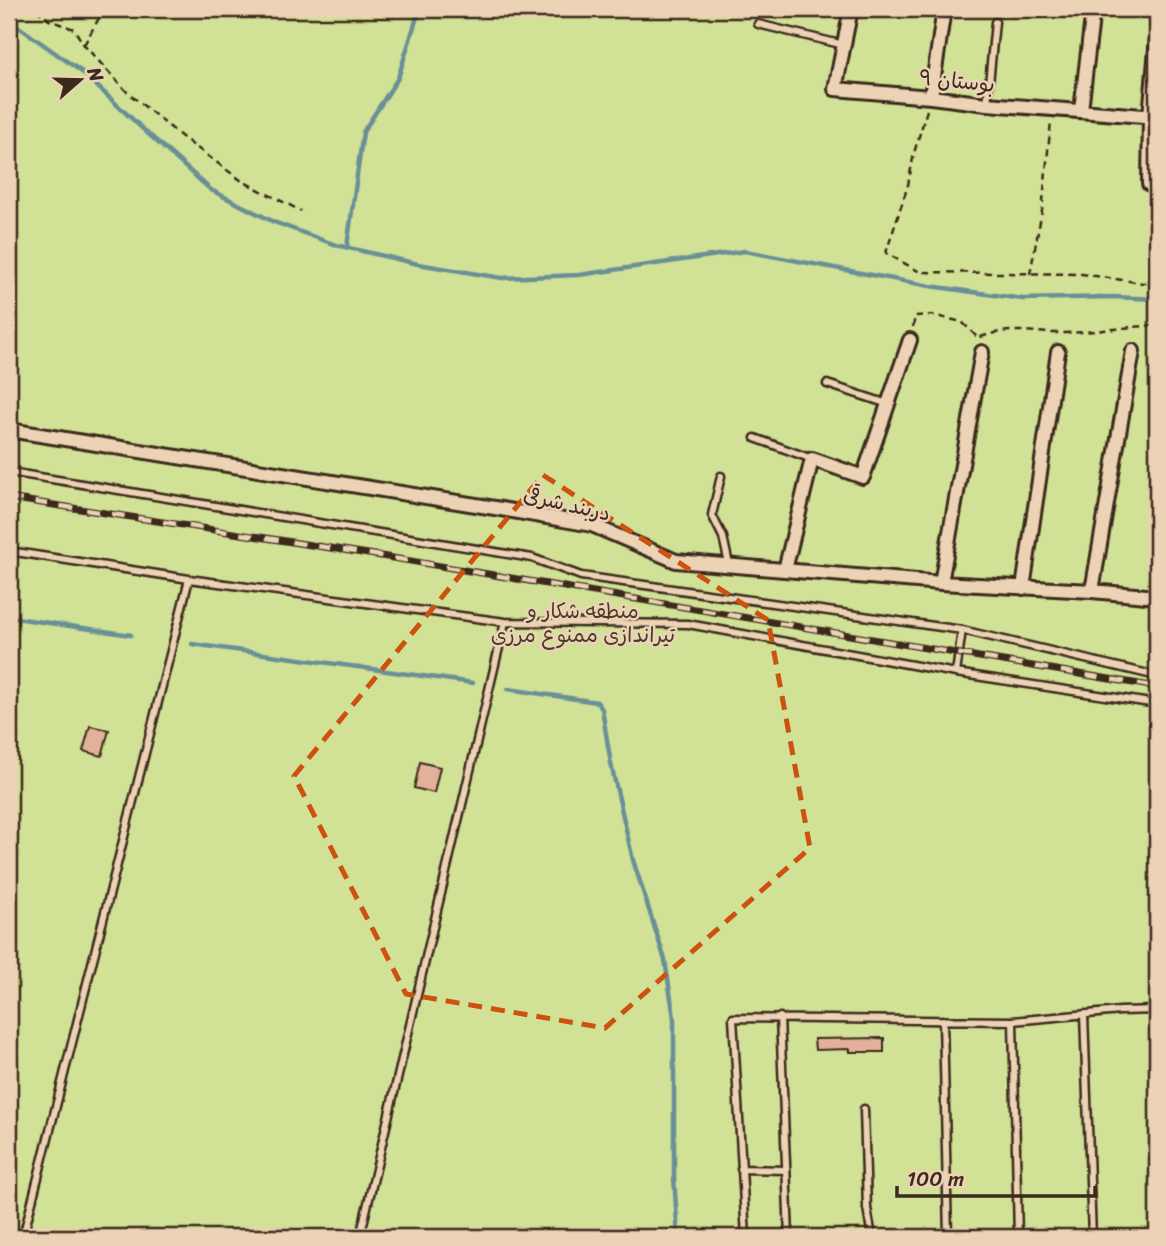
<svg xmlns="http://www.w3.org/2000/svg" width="1166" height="1246" font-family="Sriracha,'Playpen Sans Arabic',sans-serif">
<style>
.green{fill:#d1e195;stroke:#86865a;stroke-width:2}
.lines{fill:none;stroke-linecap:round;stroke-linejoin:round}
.stream{stroke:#699097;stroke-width:4.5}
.building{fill:#e3b19a;stroke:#3b2a1e;stroke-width:2}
.service-casing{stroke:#3b2a1e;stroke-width:11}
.minor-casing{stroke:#3b2a1e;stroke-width:18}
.path{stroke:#3b2a1e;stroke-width:2.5;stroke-dasharray:7 5;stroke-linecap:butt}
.service{stroke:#edd3b5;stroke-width:6}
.minor{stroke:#edd3b5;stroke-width:12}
.rail-casing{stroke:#3b2a1e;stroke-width:7}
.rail{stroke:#edd3b5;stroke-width:4.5;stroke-dasharray:13;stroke-linecap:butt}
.marked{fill:none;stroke:#ce520f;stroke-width:5;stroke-dasharray:14 9;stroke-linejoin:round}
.labels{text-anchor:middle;stroke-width:5;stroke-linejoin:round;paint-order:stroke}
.street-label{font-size:21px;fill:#3b2a1e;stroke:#edd3b5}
.park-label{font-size:21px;fill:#4a3c2a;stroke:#edd3b5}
</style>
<rect width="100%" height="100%" fill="#edd3b5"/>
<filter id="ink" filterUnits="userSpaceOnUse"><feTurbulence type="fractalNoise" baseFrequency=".0143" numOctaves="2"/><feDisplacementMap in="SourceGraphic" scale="14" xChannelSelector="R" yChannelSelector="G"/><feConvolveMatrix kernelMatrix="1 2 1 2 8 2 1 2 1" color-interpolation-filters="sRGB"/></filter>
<g filter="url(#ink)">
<path class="green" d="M 9,9 L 1157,9 L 1157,1237 L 9,1237 Z"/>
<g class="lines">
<path class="stream" d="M 9,20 L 82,72 L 144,130 L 211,190 L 274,222 L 336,245 L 418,264 L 502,278 L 579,275 L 745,251 L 930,286 L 1023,299 L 1113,297 L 1157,299
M 347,247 L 363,132 L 398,78 L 417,17 L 422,9
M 9,617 L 131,635
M 192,644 L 473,683
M 508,689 L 597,702 L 602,709 L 611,764 L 633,860 L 665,960 L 674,1018 L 674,1177 L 678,1237"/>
</g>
<path class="building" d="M 90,726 L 109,730 L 102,756 L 83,751 Z
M 420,762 L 440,767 L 434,793 L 414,788 Z
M 884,1038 L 884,1052 L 850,1052 L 850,1049 L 815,1050 L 814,1039 Z"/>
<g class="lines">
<defs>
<path id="service" d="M 758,24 L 844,45
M 987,104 L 995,22
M 827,384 L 888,404
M 755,438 L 812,459
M 9,472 L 532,558 L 581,576 L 962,630 L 1157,676
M 721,476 L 712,515 L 723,537 L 729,564
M 9,551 L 189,579 L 23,1237
M 189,579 L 505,622 L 360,1237
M 505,622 L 688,624 L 956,673 L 1157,704
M 956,673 L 962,630
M 1084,1014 L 1092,1237
M 780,1017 L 789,1237
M 943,1020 L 948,1237
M 1013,1021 L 1018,1237
M 864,1109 L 867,1208 L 872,1237
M 741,1169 L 786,1170
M 746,1237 L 733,1018 L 1013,1021 L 1120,1011 L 1157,1010"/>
<path id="minor" d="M 851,9 L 835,89 L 931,97 L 987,104 L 1157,117
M 931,97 L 944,9
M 1081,110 L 1093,9
M 1149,184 L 1150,116 L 1157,37
M 9,430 L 501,509 L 592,525 L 676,561 L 941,583 L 1092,591 L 1157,597
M 785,570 L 812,459 L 863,477 L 910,340
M 941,583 L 982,352
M 1023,588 L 1058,352
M 1092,591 L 1133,351"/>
</defs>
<use href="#service" class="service-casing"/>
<use href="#minor" class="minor-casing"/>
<path class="path" d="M 36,9 L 49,20 L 74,29 L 84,45 L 127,92 L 182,137 L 242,181 L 301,211
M 84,45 L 104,9
M 927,110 L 914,153 L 908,185 L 886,253 L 920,272 L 1082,274 L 1143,283 L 1157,283
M 1030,274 L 1042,211 L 1051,121
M 913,327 L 915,316 L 932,315 L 962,322 L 978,338 C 1012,325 1031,334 1064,333 C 1095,332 1126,327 1157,325"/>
<use href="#service" class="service"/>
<use href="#minor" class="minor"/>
<defs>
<path id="rail" d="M 9,498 L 375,555 L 1157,687"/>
</defs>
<use href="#rail" class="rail-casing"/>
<use href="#rail" class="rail"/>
</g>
</g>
<path class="marked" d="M 543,475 L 768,620 L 810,848 L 605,1028 L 406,994 L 294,776 Z"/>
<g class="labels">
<g class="street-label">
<text transform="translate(957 81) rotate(6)" y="7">بوستان ۹</text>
<text transform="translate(567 504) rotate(13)" y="7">دربند شرقی</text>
</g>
<g class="park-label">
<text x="583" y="618">منطقه شکار و<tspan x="583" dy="24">تیراندازی ممنوع مرزی</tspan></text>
</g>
</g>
<rect width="1166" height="1246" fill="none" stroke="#edd3b5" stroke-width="35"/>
<rect x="18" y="18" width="1131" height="1211" fill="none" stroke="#3b2a1e" stroke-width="2.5" filter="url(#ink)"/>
<g transform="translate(80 80) rotate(70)" stroke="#edd3b5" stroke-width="5" paint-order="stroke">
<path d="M0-5L12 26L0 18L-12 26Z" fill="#3b2a1e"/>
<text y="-10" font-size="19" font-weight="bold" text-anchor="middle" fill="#3b2a1e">N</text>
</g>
<path d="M897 1186v10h198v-10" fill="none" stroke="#3b2a1e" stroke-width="3.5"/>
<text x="907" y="1186" font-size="21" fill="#3b2a1e" stroke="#edd3b5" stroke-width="5" paint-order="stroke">100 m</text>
</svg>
